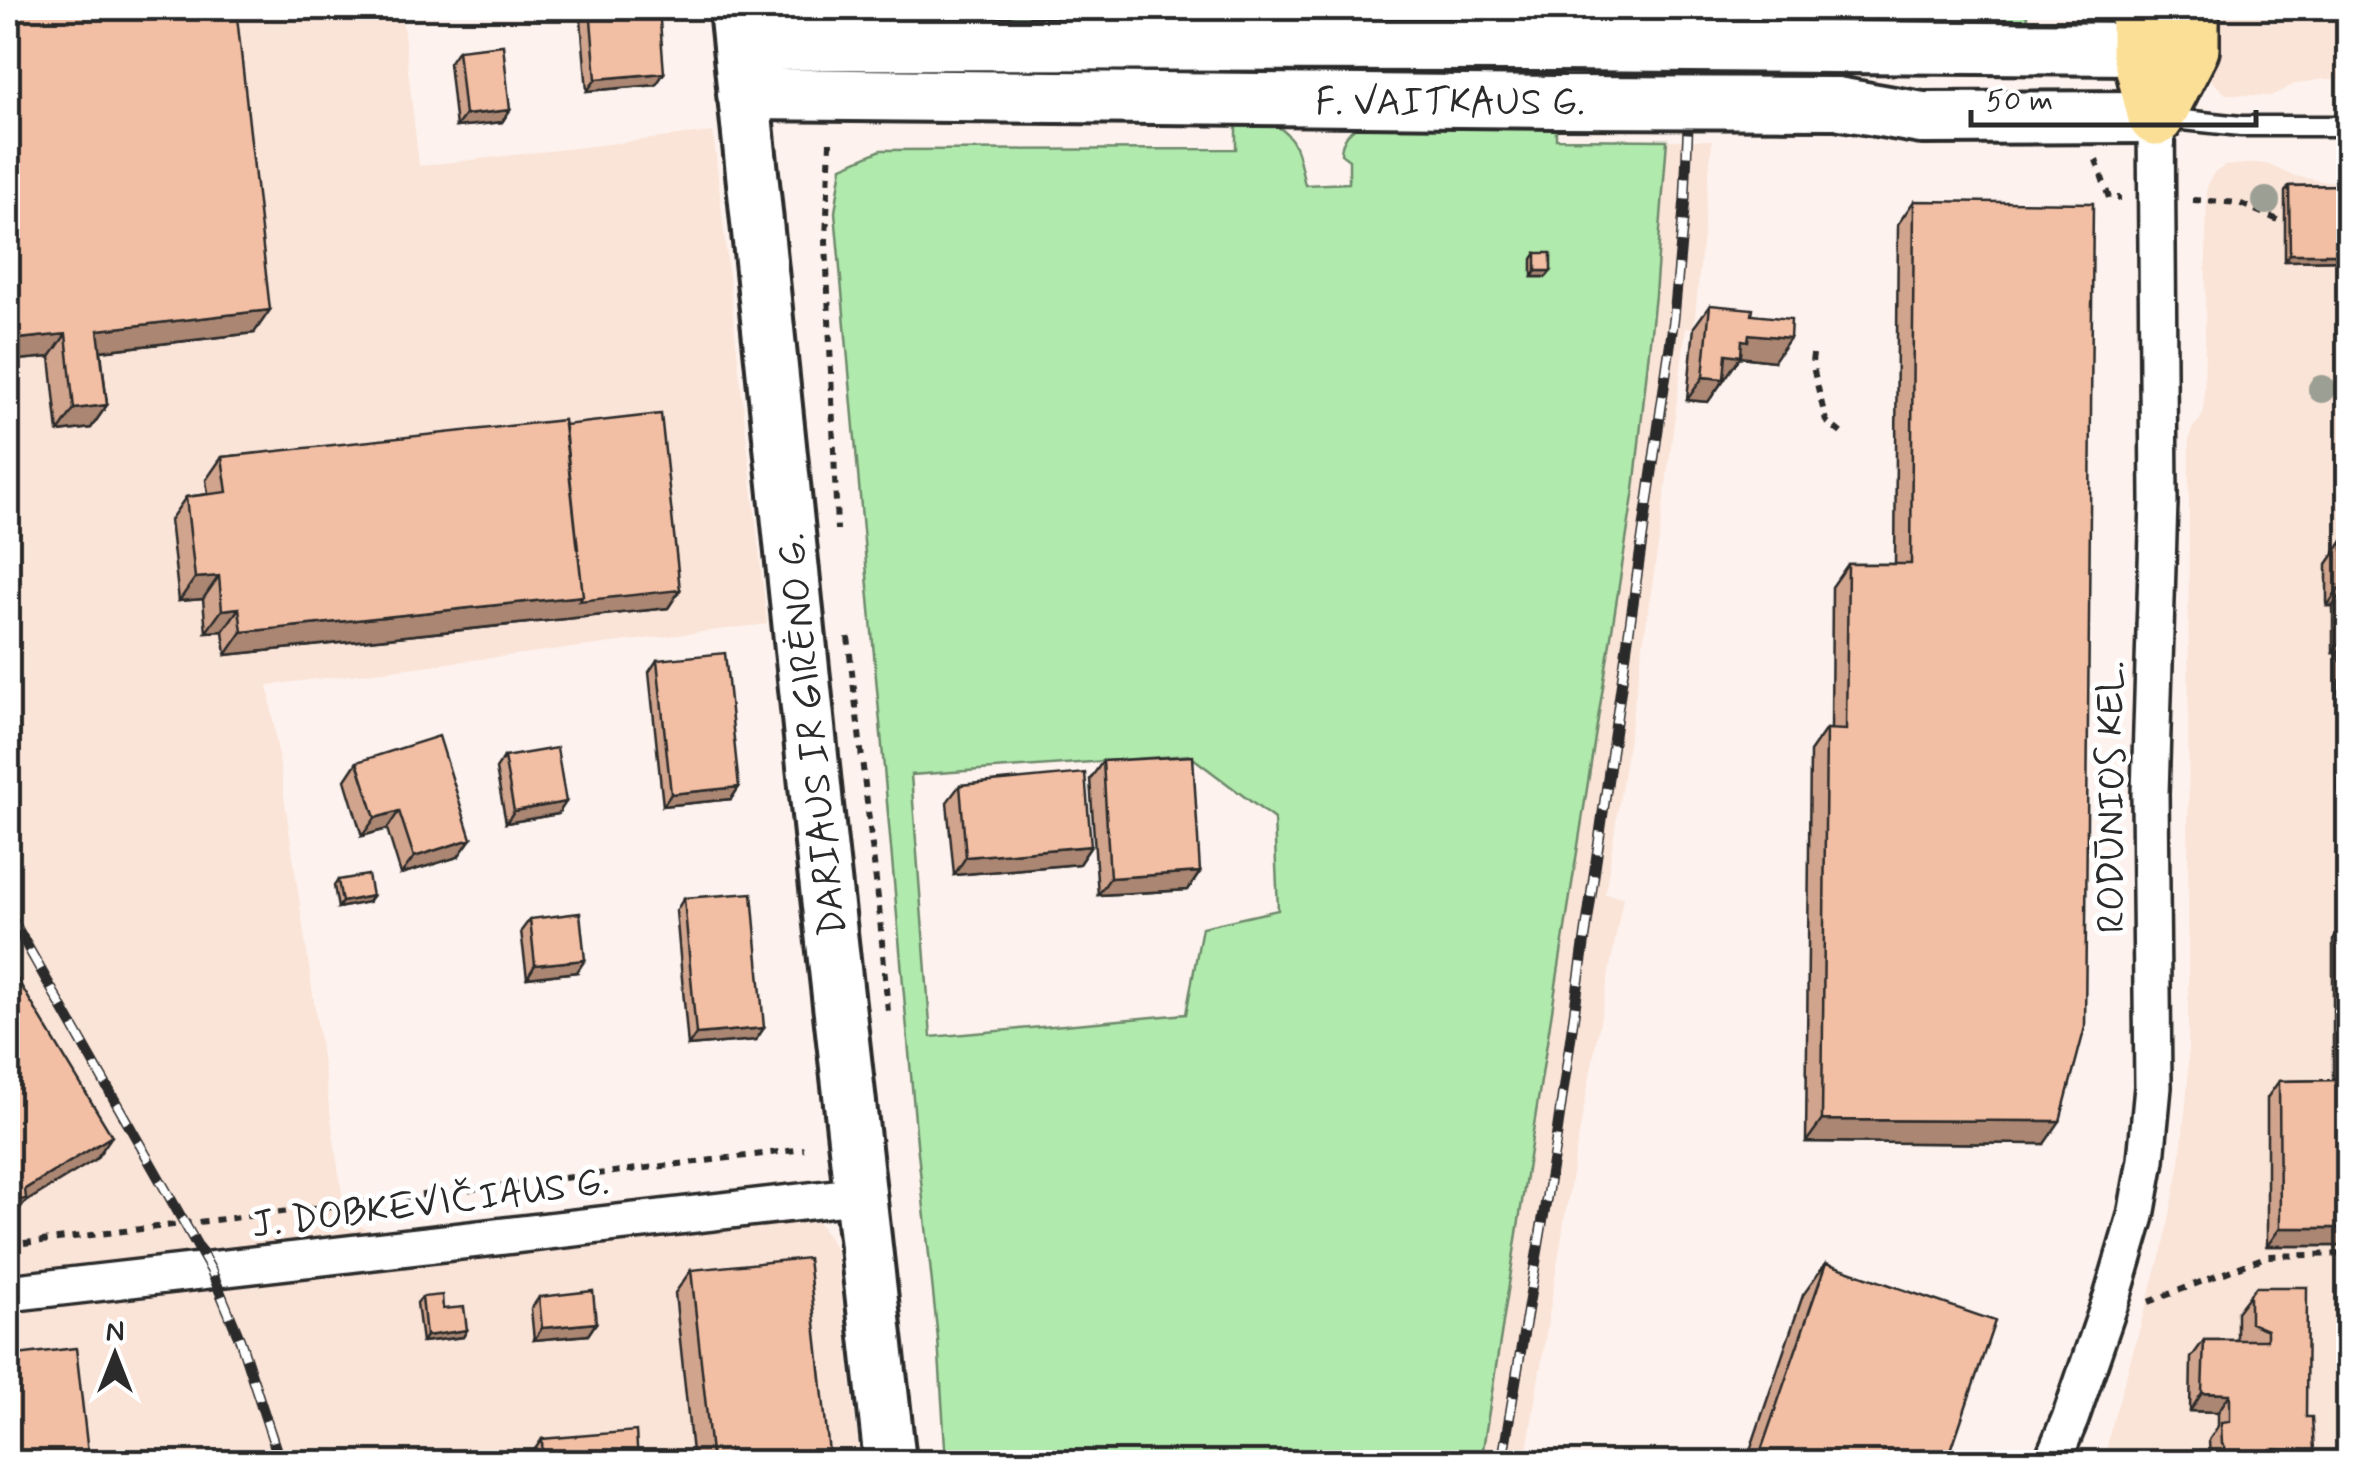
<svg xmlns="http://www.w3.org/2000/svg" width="2356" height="1470" font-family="Mynerve,sans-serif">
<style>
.built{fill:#fae3d7}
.green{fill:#b1eaad;stroke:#6e8a6c;stroke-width:2.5;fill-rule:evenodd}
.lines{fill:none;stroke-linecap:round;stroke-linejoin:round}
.lane-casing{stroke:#2b2b2b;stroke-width:25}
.street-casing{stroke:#2b2b2b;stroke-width:42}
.secondary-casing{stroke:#2b2b2b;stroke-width:58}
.primary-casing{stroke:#2b2b2b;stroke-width:62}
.path{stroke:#2b2b2b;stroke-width:6;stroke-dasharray:8 8;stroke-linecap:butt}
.lane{stroke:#fff;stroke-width:18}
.street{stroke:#fff;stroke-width:35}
.secondary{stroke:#fff;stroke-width:50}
.primary{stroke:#fbdf96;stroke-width:55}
.rail-casing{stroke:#2b2b2b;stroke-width:11}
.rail{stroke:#fff;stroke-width:8;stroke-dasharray:22;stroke-linecap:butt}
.secondary-bridge-casing{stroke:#2b2b2b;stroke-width:58;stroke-linecap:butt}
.secondary-bridge{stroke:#fff;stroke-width:50}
.tree{fill:#9c9f94}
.wall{fill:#d1a48d;stroke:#2b2b2b;stroke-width:2.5}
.shaded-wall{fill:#aa8673;stroke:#2b2b2b;stroke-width:2.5}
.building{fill:#f3bfa4;stroke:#2b2b2b;stroke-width:2.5}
.labels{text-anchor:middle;stroke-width:10;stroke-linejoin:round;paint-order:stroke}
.street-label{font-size:38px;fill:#2b2b2b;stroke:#fff}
</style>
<rect width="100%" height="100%" fill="#fdf2ed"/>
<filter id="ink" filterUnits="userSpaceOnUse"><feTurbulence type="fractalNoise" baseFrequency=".01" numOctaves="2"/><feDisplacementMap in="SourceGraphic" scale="20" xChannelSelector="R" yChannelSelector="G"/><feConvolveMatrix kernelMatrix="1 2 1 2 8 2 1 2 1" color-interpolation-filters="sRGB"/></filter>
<g filter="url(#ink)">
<path class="built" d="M 8,8 L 401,8 L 419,166 L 713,132 L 767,624 L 268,685 L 345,1216 L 369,1231 L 794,1182 L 836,1250 L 860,1462 L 8,1462 Z
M 2207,8 L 2348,8 L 2348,79 L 2322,79 L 2295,84 L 2270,96 L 2226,94 L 2213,82 L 2208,72 Z
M 1667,140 L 1712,140 L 1694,327 L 1686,328 L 1659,539 L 1605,894 L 1623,897 L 1574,1161 L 1525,1462 L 1481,1462 L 1634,490 L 1655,295 Z
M 2258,163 L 2273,166 L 2295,176 L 2321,181 L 2348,181 L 2348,1462 L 2110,1462 L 2107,1449 L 2110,1432 L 2165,1240 L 2180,1163 L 2188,1083 L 2189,440 L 2192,429 L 2200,420 L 2204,411 L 2207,187 L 2213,174 L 2225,166 Z"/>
<path class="green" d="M 842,8 L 1414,8 L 1398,21 L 842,21 Z
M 1469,8 L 1670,8 L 1671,9 L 1557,9 L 1556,20 L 1490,21 L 1482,20 Z
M 1876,8 L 2026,8 L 2028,25 L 1841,20 Z
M 842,65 L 1224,66 L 1227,70 L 1227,76 L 842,77 Z
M 1278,66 L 1473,67 L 1476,70 L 1477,77 L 1276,77 L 1274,71 Z
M 1265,122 C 1298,130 1298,156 1305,185 L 1349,183 L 1349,160 L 1341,154 C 1342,137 1349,131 1363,122 L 1556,129 L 1556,139 L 1667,140 L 1655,295 L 1634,490 L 1481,1462 L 946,1462 L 938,1339 L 917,1143 L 835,212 L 842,167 L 881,150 L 1236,149 L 1236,125 ZM 1189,755 L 1274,819 L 1278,910 L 1202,927 L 1186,1014 L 931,1037 L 911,775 Z"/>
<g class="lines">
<defs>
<path id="lane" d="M 2164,118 L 2241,126 L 2348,126"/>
<path id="street" d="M 8,1293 L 862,1195
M 2052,1462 L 2070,1419 L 2113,1294 L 2136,1216 L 2146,1160 L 2153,1087 L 2150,794 L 2159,501 L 2156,117"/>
<path id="secondary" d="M 735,8 L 820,834 L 890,1462
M 739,44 L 1556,45
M 1837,47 L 2139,49
M 743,94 L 1556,102
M 1836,103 L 1922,118 L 2156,117"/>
<path id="primary" d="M 2139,8 L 2139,49 L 2156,117
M 2156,117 L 2191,49 L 2191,8"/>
</defs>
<use href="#lane" class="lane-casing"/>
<use href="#street" class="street-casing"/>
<use href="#secondary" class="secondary-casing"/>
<use href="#primary" class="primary-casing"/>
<path class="path" d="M 830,142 L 826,240 L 837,530
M 2096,160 L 2109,198 L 2121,198
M 2193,200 L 2239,203 L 2278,220 L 2292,220
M 1813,354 L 1812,363 L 1826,421 L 1841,433
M 848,637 L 879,907 L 888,1012
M 8,1245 L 804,1149
M 2149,1302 L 2268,1256 L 2348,1254"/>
<use href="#lane" class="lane"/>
<use href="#street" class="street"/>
<use href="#secondary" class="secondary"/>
<use href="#primary" class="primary"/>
<defs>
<path id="rail" d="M 8,912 L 211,1270 L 240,1340 L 280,1462
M 1502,1462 L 1555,1147 L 1674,318 L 1685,198 L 1693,8"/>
</defs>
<use href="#rail" class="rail-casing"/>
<use href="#rail" class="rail"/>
<defs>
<path id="secondary-bridge" d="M 1556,45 L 1837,47
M 1556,102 L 1836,103"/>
</defs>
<use href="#secondary-bridge" class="secondary-bridge-casing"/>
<use href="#secondary-bridge" class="secondary-bridge"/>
</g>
<g class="tree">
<circle cx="2266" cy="201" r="14"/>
<circle cx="2322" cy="389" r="14"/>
</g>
<path class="wall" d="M 8,8 L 254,333 L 101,351 L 107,405 L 91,428 L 58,432 L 50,357 L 8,361 Z
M 580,8 L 659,8 L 656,85 L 587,91 Z
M 458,50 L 510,110 L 502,122 L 456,127 L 449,63 Z
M 2348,185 L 2348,260 L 2285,261 L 2285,192 L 2289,186 Z
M 1914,201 L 2044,1144 L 1806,1142 L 1810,752 L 1826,729 L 1831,729 L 1832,587 L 1848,564 L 1895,564 L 1898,224 Z
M 1536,253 L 1551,271 L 1546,277 L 1532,277 L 1532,259 Z
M 1710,305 L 1752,315 L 1774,361 L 1740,357 L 1708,402 L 1687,400 L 1694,327 Z
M 564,425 L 680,590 L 668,608 L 226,655 L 223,631 L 206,632 L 203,599 L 179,601 L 170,520 L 186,497 L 208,494 L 206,480 L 222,457 Z
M 2343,541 L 2348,541 L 2348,815 L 2338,814 L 2338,652 L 2333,652 L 2333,606 L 2327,606 L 2327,564 Z
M 657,660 L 739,787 L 731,799 L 663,806 L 649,672 Z
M 504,757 L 558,814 L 506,823 L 496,769 Z
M 1103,761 L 1200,872 L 1188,890 L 1098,895 L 1090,779 Z
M 357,762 L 458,857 L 401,874 L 387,829 L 362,836 L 345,780 Z
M 960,785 L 1091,846 L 1079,864 L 954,875 L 947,802 Z
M 338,880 L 368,902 L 338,908 L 334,886 Z
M 684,898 L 756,1040 L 688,1046 L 676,911 Z
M 530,919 L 577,972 L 527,978 L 521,931 Z
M 2346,922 L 2348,1246 L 2267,1246 L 2267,1098 L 2279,1081 L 2333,1080 L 2333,940 Z
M 1826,1263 L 1947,1462 L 1746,1462 L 1803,1295 Z
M 691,1270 L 830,1462 L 693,1462 L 675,1293 Z
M 2256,1287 L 2306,1462 L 2210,1462 L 2209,1440 L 2218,1426 L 2218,1412 L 2190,1411 L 2191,1358 L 2204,1340 L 2237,1340 L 2237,1312 Z
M 422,1297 L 443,1309 L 467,1330 L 463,1337 L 422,1342 L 417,1303 Z
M 539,1297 L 596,1323 L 588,1335 L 534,1340 L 531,1309 Z
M 542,1439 L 638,1462 L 526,1462 Z"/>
<path class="shaded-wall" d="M 664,73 L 656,85 L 587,91 L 596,79 Z
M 510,110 L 502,122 L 456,127 L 465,115 Z
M 2290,254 L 2348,254 L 2348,260 L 2285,261 Z
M 1536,271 L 1551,271 L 1546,277 L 1532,277 Z
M 270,310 L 254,333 L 82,353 L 98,330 Z
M 66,334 L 50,357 L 8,361 L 8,340 Z
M 1749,334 L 1790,338 L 1774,361 L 1740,357 L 1725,379 L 1710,377 L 1726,354 Z
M 1703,377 L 1724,379 L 1708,402 L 1687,400 Z
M 107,405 L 91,428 L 58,432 L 74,409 Z
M 219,576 L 203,599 L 179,601 L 195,578 Z
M 2343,583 L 2348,584 L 2333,606 L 2327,606 Z
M 680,590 L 668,608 L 226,655 L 242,632 L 583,596 Z
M 239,608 L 223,631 L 206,632 L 222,610 Z
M 2348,630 L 2348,637 L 2338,652 L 2333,652 Z
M 739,787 L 731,799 L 663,806 L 671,794 Z
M 2348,799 L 2348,815 L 2338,814 Z
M 566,802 L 558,814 L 506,823 L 514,811 Z
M 399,811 L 387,829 L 362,836 L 375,818 Z
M 471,839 L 458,857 L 401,874 L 414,857 Z
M 1091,846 L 1079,864 L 954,875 L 966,857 Z
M 1200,872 L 1188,890 L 1098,895 L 1110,878 Z
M 372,896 L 368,902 L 338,908 L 342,902 Z
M 585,960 L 577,972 L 527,978 L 535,965 Z
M 764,1028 L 756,1040 L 688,1046 L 696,1034 Z
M 2345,1064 L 2348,1064 L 2348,1081 L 2333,1081 Z
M 1822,1120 L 2060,1121 L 2044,1144 L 1806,1142 Z
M 112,1136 L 96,1159 L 24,1203 L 10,1222 L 8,1222 L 8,1202 L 25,1189 Z
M 2280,1228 L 2348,1228 L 2348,1246 L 2267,1246 Z
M 596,1323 L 588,1335 L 534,1340 L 542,1328 Z
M 467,1330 L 463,1337 L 422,1342 L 426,1336 Z
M 2202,1393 L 2230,1394 L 2218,1412 L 2190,1411 Z
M 2271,1449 L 2314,1451 L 2306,1462 L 2262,1462 Z"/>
<path class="building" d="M 8,8 L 236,8 L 270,310 L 98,330 L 107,405 L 74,409 L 66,334 L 8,340 Z
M 590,8 L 659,8 L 664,73 L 596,79 Z
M 503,45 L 510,110 L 465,115 L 458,50 Z
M 2348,185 L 2348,254 L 2290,254 L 2289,186 Z
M 1914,201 L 2093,203 L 2085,1027 L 2060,1121 L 1822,1120 L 1826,729 L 1846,730 L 1848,564 L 1911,564 Z
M 1536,253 L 1551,253 L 1551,271 L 1536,271 Z
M 1710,305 L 1753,309 L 1752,315 L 1791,319 L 1790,338 L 1749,334 L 1748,341 L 1742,340 L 1741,356 L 1726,354 L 1724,379 L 1703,377 Z
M 661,414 L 680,590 L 579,601 L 583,596 L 564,425 Z
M 564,420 L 583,596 L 242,632 L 239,608 L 222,610 L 219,576 L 195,578 L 186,497 L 227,492 L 222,457 Z
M 2343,541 L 2348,541 L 2348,583 L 2343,583 Z
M 725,653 L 739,787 L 671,794 L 657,660 Z
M 439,736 L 471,839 L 414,857 L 399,811 L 375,818 L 357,762 Z
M 557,748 L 566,802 L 514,811 L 504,757 Z
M 1193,756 L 1200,872 L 1110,878 L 1103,761 Z
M 1085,773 L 1091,846 L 966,857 L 960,785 Z
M 368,875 L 372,896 L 342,902 L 338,880 Z
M 752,893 L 764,1028 L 696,1034 L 684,898 Z
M 580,913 L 585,960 L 535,965 L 530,919 Z
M 2346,922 L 2348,922 L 2348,1064 L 2345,1064 Z
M 8,964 L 112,1136 L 25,1189 L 26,1199 L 8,1202 Z
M 2348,1080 L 2348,1228 L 2280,1228 L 2279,1081 Z
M 808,1258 L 830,1462 L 712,1462 L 691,1270 Z
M 1826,1263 L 1995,1321 L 1947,1462 L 1757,1462 Z
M 2256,1287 L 2307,1287 L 2306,1417 L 2312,1417 L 2314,1451 L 2271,1449 L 2272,1462 L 2225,1462 L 2225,1447 L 2222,1444 L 2221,1422 L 2230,1421 L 2230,1394 L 2202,1393 L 2204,1340 L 2267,1340 L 2267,1330 L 2250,1323 L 2250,1294 Z
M 593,1291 L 596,1323 L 542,1328 L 539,1297 Z
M 442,1295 L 443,1309 L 464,1307 L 467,1330 L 426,1336 L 422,1297 Z
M 76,1348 L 89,1462 L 8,1462 L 8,1356 Z
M 636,1431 L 638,1462 L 543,1462 L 542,1439 Z
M 438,1453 L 439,1459 L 460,1458 L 460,1462 L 365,1462 L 364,1458 Z"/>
</g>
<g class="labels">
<g class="street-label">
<text x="1450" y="114">F. VAITKAUS G.</text>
<text transform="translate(811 735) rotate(-96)" y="13">DARIAUS IR GIRĖNO G.</text>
<text transform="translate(2110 797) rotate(-90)" y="13">RODŪNIOS KEL.</text>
<text transform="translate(430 1202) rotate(-7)" y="13">J. DOBKEVIČIAUS G.</text>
</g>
</g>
<rect width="2356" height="1470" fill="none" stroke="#fff" stroke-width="40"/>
<rect x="20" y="20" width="2316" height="1430" fill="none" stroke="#2b2b2b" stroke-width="4" filter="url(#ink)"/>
<g transform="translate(115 1355)" stroke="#ffffff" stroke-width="8" paint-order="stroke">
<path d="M0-8L18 38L0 25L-18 38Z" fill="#2b2b2b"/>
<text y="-15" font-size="28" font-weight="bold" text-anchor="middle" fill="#2b2b2b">N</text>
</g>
<path d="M1971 110v15h285v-15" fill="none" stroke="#2b2b2b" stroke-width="5"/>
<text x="1986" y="110" font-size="30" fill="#2b2b2b" stroke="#ffffff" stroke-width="8" paint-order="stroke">50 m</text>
</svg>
